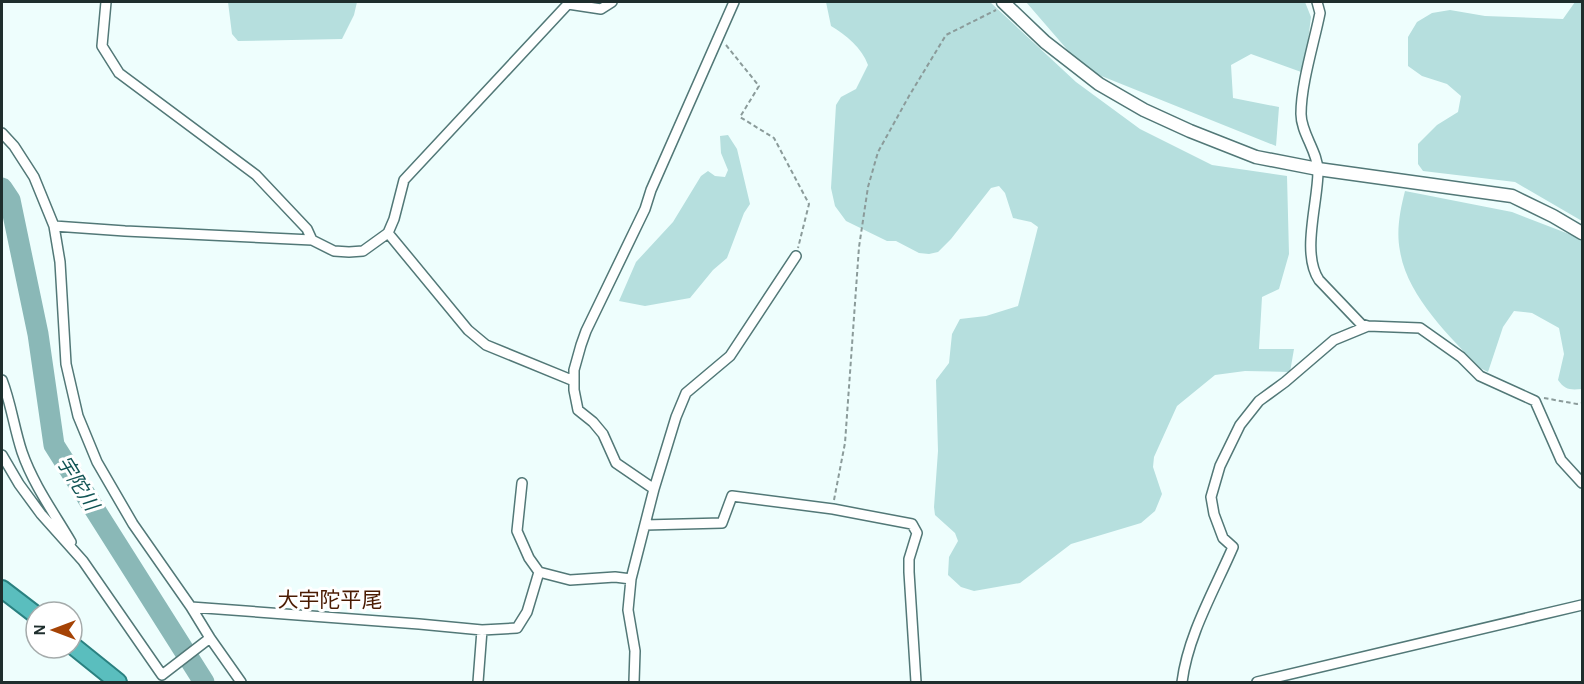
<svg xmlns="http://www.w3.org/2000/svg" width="1584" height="684" font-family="'Alegreya Sans','Noto Sans JP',sans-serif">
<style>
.green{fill:#b6dfde}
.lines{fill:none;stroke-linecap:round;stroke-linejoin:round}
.river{stroke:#8ab8b7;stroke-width:21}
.minor-casing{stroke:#527877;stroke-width:12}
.tertiary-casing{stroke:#527877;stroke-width:15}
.trunk-casing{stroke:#2a8180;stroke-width:20}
.path{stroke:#8b9b9a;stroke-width:2;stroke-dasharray:4.5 3;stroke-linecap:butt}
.minor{stroke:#fff;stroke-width:9}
.tertiary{stroke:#fff;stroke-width:12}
.trunk{stroke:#5abebe;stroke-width:16}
.labels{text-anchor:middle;stroke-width:6;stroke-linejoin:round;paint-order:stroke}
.water-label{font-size:20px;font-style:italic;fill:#115454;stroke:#fff}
.quarter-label{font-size:21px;fill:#4a1b02;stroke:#fff}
</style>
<rect width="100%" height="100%" fill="#eefefd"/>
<path class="green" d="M 228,2 L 357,2 L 354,15 L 342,39 L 238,41 L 232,34 Z
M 826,2 L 990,2 L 1076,82 L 1140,129 L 1212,165 L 1287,176 L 1289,254 L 1279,289 L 1262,297 L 1259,349 L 1294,349 L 1290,372 L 1245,371 L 1215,375 L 1177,406 L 1154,457 L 1153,467 L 1162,494 L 1155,511 L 1141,523 L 1071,544 L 1020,583 L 974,591 L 961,587 L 948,575 L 949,557 L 958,541 L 955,533 L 935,515 L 934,507 L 938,451 L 936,380 L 949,363 L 952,334 L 960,319 L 986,316 L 1018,306 L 1038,227 L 1031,222 L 1013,218 L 1005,193 L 999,186 L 991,188 L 951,239 L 938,252 L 929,254 L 919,253 L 896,241 L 887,241 L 846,221 L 835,206 L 831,188 L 836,105 L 841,97 L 856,89 L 868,65 C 862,48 846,35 831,26 Z
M 1026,2 L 1305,2 L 1311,17 L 1304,73 L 1251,54 L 1231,65 L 1233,98 L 1279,107 L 1276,146 L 1084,69 Z
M 1575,2 L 1582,2 L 1582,221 L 1515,182 L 1423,171 L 1418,164 L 1418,144 L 1437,125 L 1458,112 L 1461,96 L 1447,84 L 1422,76 L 1408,66 L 1408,37 L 1417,22 L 1432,13 L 1450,10 L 1485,16 L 1563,19 Z
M 728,135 L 737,149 L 750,204 L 744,213 L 727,258 L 713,270 L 690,298 L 645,306 L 619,301 L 636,262 L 673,222 L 701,176 L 708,171 L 715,176 L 725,177 L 728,170 L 721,153 L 720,136 Z
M 1405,191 L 1512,212 L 1582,239 L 1582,389 C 1570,390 1565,390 1558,380 L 1564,354 L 1559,328 L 1532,313 L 1514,311 L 1503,327 L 1488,372 L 1480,368 C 1450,337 1407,296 1400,251 C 1396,232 1400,210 1405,191 Z"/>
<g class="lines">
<path class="river" d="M 2,188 L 10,200 L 38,334 L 54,445 L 204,682"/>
<defs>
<path id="minor" d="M 106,2 L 102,46 L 119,73 L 256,175 L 307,229 L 312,240
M 1317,2 L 1320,13 C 1314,43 1301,84 1301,114 C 1301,133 1318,152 1318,171 C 1318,203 1301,253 1319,280 L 1361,324 L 1368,326 L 1420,328 L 1461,357 L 1480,376 L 1535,401 L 1561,460 L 1582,483
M 568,4 L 601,9 L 612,2
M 2,133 L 14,146 L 34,177 L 54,226 L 60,262 L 66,364 L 78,416 L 97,462 L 133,524 L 191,607 L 210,638 L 241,682
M 54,226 L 125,231 L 312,240 L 334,251 L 349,252 L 363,251 L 388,233 L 394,219 L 404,180 L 568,4
M 388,233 L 468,330 L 486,345 L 574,381
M 2,380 C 11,403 14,428 22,452 C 33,484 54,513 71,542
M 2,455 L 19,484 L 41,514 L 83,561 L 162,675 L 210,638
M 522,483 L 517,531 L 529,558 L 539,572
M 654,489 L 616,463 L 603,434 L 593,422 L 578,410 L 574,390 L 574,370 L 581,345 L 586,331 L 645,209 L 651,190 L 734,2
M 645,525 L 722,523 L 732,496 L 833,509 L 912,524 L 917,533 L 909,559 L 909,572 L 916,682
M 191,607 L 419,624 L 482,630 L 517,628 L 527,612 L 539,572 L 570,580 L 615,577 L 631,579
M 478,682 L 482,630
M 634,682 L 635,651 L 628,610 L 631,579 L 654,489 L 676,417 L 686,393 L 730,356 L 796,256
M 1182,682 C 1188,635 1214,591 1233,547 L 1223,538 L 1214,514 L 1211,497 L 1220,466 L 1240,425 L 1259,401 L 1285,382 L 1334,340 L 1368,326
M 1257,682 L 1582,605"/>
<path id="tertiary" d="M 1003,2 L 1045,42 L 1099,84 L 1144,110 L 1190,131 L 1256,157 L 1318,169 L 1512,196 L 1553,216 L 1582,233"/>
<path id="trunk" d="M 2,589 L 36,615
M 72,645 L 118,682"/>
</defs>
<use href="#minor" class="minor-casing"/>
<use href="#tertiary" class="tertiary-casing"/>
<use href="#trunk" class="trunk-casing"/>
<path class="path" d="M 726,45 L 759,86 L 740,117 L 774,138 L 809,204 L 798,248
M 1544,398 L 1577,404 L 1582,403
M 834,500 L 845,443 L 859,247 L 868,187 L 878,152 L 909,96 L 946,35 L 996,10"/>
<use href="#minor" class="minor"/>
<use href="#tertiary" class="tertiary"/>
<use href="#trunk" class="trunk"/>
</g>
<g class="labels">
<g class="water-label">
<text transform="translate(78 483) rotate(58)" y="7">宇陀川</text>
</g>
<g class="quarter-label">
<text x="330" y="607">大宇陀平尾</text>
</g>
</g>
<rect width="1584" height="684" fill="none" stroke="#1e2e2d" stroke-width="6"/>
<g transform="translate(54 630) rotate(270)"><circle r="28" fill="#ffffff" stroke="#a5abab" stroke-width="1.5"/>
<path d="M0-4.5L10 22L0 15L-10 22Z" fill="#a54305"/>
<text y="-9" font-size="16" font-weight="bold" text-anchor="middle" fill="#1e2e2d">N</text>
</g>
</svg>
